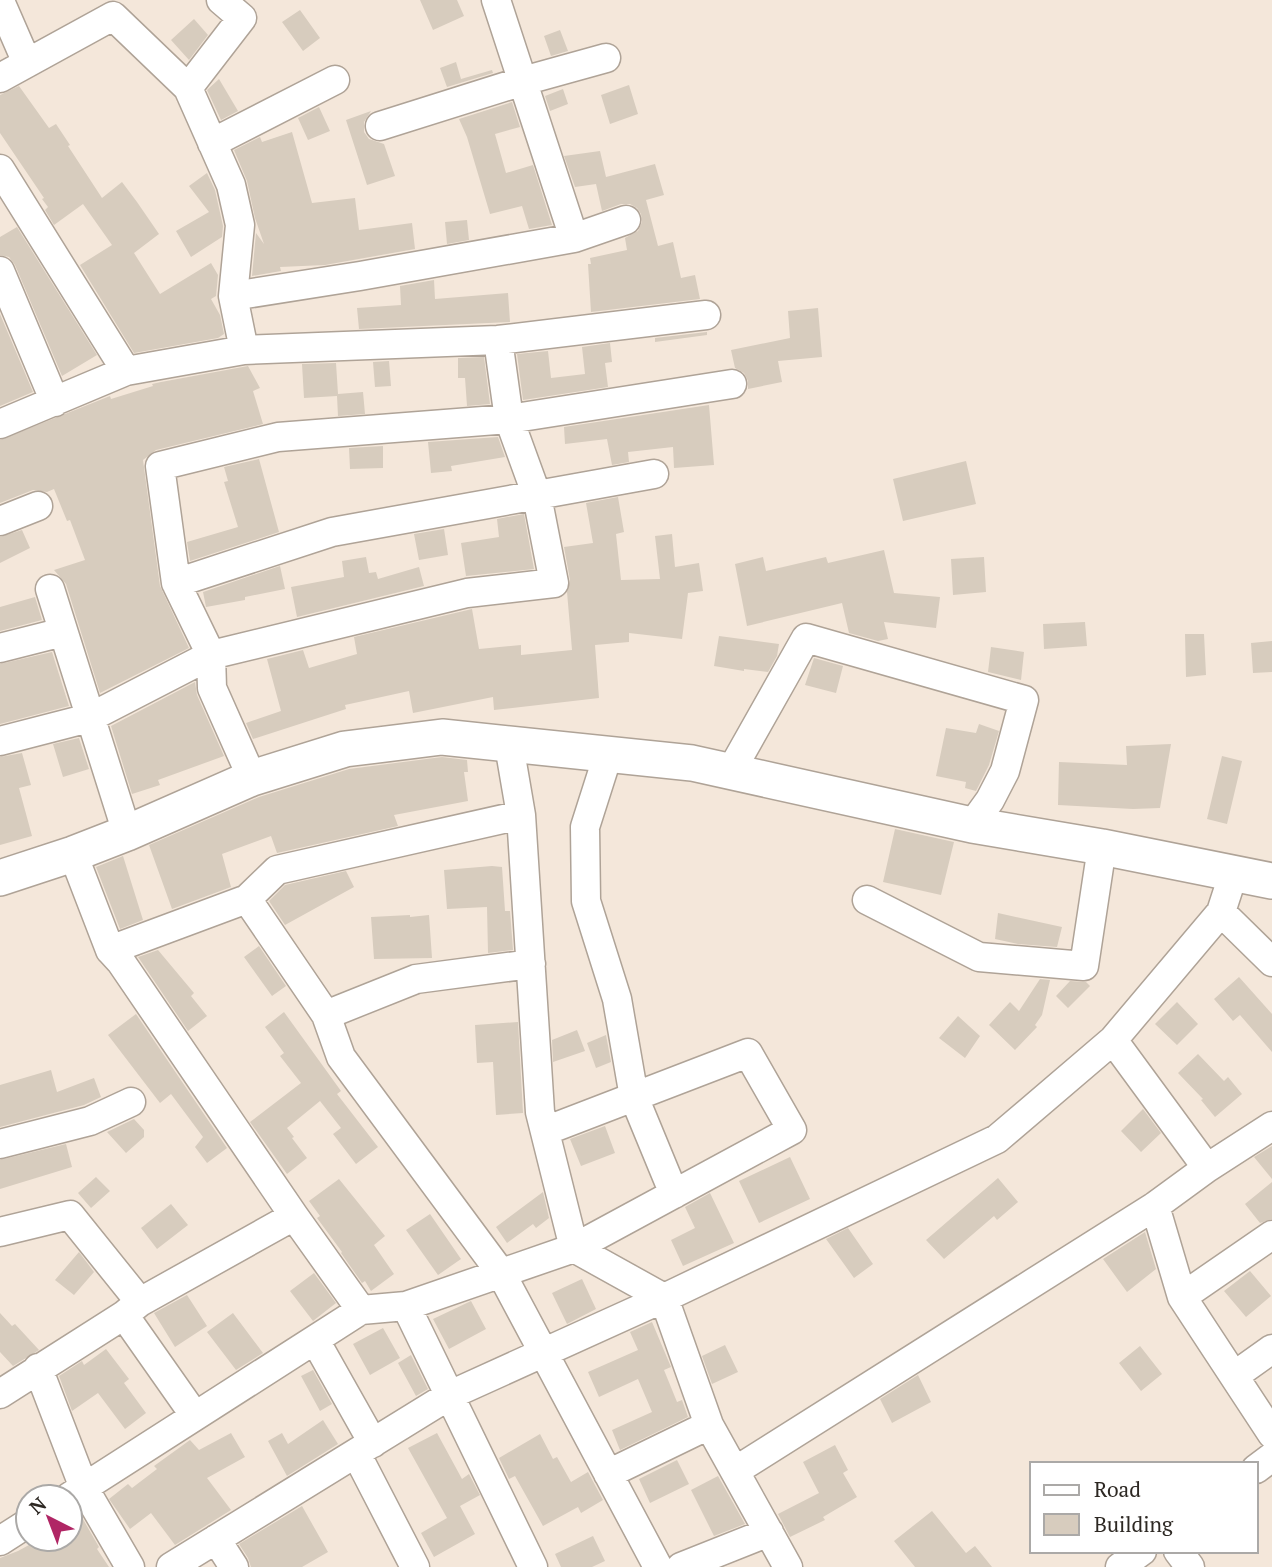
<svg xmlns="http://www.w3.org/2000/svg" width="1272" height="1567" font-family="'PT Serif',serif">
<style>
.building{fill:#d7ccbe}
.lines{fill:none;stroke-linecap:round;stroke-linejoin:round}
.minor-casing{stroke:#afa397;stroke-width:31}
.major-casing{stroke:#afa397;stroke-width:38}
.minor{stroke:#fff;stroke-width:28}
.major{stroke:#fff;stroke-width:35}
</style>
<rect width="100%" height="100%" fill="#f4e7da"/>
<path class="building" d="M 420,0 L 457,0 L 464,16 L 433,30 Z
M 300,10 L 320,38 L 303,51 L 282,22 Z
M 194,19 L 208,35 L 189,60 L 171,40 Z
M 560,30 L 568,51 L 551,56 L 544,36 Z
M 456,62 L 461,79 L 492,70 L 493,73 L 447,87 L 440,68 Z
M 219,79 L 238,111 L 221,120 L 207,90 Z
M 629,85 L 638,114 L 610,124 L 601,95 Z
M 19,86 L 49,128 L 56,124 L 70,145 L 68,146 L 102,198 L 122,182 L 137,202 L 159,234 L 134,253 L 160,294 L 211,263 L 218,275 L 216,296 L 211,299 L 220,315 L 224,334 L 218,338 L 134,353 L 80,265 L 112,245 L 83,204 L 54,225 L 45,210 L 48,207 L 42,199 L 44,198 L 0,133 L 0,95 Z
M 563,89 L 568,104 L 550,111 L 545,96 Z
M 512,102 L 520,127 L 495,134 L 506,173 L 533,165 L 552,225 L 529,229 L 522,206 L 490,214 L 467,137 L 459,119 Z
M 319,107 L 330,131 L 308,140 L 298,118 Z
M 371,111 L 364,122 L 364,132 L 369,139 L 384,144 L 395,176 L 367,185 L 346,120 Z
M 292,132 L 312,203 L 355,198 L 359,230 L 412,223 L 415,249 L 325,265 L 280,267 L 281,271 L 252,276 L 256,233 L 264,244 L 255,218 L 247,181 L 234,150 L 260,137 L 262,142 Z
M 600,151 L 606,177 L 655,164 L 664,195 L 646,200 L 658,246 L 673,242 L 681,278 L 695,275 L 700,299 L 591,312 L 588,264 L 591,264 L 590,258 L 627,250 L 625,238 L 638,231 L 642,222 L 641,214 L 637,208 L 630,204 L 621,204 L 602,211 L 596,184 L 575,187 L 564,156 Z
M 207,173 L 215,190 L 223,226 L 222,237 L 191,257 L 176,231 L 209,212 L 189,186 Z
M 467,220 L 469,240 L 447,244 L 445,222 Z
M 17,227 L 97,355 L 62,376 L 15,265 L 9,257 L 0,255 L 0,237 Z
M 434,280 L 435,299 L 508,293 L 510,322 L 359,329 L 357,308 L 401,305 L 400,286 Z
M 818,308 L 822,357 L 778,361 L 782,382 L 748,389 L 748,381 L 744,373 L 735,368 L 731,350 L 790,338 L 788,311 Z
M 0,314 L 33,392 L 0,406 Z
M 707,332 L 707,335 L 655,342 L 655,338 Z
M 610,343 L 612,362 L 605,363 L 608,387 L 523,400 L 517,354 L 548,351 L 551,378 L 585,374 L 582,347 Z
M 484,357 L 490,404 L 467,406 L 465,378 L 458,378 L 458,358 Z
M 389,361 L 391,386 L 375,387 L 373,362 Z
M 336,363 L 338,394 L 363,392 L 365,414 L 338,416 L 337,396 L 304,398 L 302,364 Z
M 248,366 L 260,388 L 253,391 L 263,424 L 156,450 L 143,460 L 160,586 L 189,648 L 100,693 L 66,584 L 54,570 L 85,560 L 70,520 L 67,521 L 54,489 L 47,492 L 33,490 L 0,503 L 0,440 L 110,396 L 111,399 L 153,386 L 152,384 L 161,382 Z
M 709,405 L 714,465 L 674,468 L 673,447 L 628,452 L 629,462 L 612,465 L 607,439 L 565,444 L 564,427 Z
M 498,437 L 505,457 L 451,466 L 452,471 L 431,473 L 428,442 Z
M 383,446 L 383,468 L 350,469 L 349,448 Z
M 259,459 L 279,532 L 190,561 L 187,542 L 238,527 L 224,482 L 228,481 L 224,467 Z
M 966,461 L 976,504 L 903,521 L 893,479 Z
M 618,497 L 624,532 L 616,534 L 621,580 L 660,579 L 655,536 L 672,534 L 675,567 L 699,563 L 703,591 L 688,593 L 682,639 L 629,633 L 629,642 L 595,645 L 599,698 L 494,710 L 493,697 L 413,713 L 409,691 L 345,705 L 346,709 L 253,739 L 246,723 L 281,711 L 267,659 L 303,650 L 309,668 L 357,654 L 354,637 L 472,609 L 479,649 L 521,645 L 521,655 L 572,650 L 567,592 L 570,580 L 564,547 L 593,543 L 586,503 Z
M 524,514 L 534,569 L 466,576 L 461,543 L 499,537 L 497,519 Z
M 444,529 L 448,555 L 419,560 L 414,534 Z
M 22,530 L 30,548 L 0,563 L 0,537 Z
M 884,550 L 894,593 L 940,597 L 936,628 L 884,622 L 888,639 L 878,641 L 849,633 L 842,603 L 747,626 L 735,564 L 763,557 L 766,571 L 826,557 L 828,563 Z
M 366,557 L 369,573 L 376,572 L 378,579 L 419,567 L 424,586 L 297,617 L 291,587 L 344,577 L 342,561 Z
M 984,557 L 986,592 L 953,595 L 951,559 Z
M 280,566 L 285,589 L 245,597 L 245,600 L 206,607 L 203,592 Z
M 35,597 L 42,620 L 0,631 L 0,607 Z
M 1085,622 L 1087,646 L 1044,649 L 1043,624 Z
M 1185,634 L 1204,634 L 1206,675 L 1186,677 Z
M 719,636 L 779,644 L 777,656 L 768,672 L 744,669 L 744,671 L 714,666 Z
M 1272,641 L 1272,672 L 1253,673 L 1251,643 Z
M 991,647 L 1024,652 L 1021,680 L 988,672 Z
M 52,652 L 69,706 L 0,724 L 0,664 Z
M 814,658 L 843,666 L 836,693 L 805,685 Z
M 195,682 L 197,695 L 224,756 L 158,780 L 160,785 L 132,794 L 111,726 Z
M 979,724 L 999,731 L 989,765 L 976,791 L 965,788 L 966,782 L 936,776 L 946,728 L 976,733 Z
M 79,738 L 89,769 L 63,777 L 53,744 Z
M 1171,744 L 1160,808 L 1133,809 L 1058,805 L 1059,762 L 1127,765 L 1126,746 Z
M 22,753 L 31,785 L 19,788 L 32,836 L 0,845 L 0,757 Z
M 1222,756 L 1242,761 L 1227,824 L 1207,819 Z
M 442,757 L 467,760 L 468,772 L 464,772 L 468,801 L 394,815 L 398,826 L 277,853 L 271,836 L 222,854 L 231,887 L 172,909 L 149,845 L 259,797 L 349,769 Z
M 895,829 L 954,842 L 941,895 L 883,882 Z
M 123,856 L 143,920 L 120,929 L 96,867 Z
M 492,866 L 502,867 L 505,911 L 510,911 L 513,950 L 488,953 L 487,907 L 447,909 L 444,870 Z
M 346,871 L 354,887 L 285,925 L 269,901 L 285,885 Z
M 998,913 L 1062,927 L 1057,947 L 1018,944 L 995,939 Z
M 410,915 L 410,917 L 429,915 L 432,958 L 374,959 L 371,917 Z
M 259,946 L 286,986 L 272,996 L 244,957 Z
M 158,950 L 194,993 L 191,996 L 207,1016 L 188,1031 L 138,957 Z
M 1239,977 L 1272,1014 L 1272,1052 L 1240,1015 L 1233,1021 L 1214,999 Z
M 1040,979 L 1050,980 L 1042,1015 L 1035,1025 L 1037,1027 L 1015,1050 L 989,1025 L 1010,1002 L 1019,1011 Z
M 1070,981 L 1086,982 L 1090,986 L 1068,1008 L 1056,996 Z
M 1177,1002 L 1198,1024 L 1177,1045 L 1155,1024 Z
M 284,1012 L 341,1091 L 337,1094 L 378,1147 L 356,1164 L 333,1134 L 341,1128 L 320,1101 L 287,1128 L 294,1137 L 292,1138 L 307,1158 L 287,1174 L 250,1122 L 301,1083 L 280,1056 L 284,1053 L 265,1027 Z
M 136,1014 L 227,1148 L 207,1163 L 195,1147 L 203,1137 L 171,1094 L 160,1103 L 108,1035 Z
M 958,1016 L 980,1036 L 965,1058 L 939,1038 Z
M 518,1022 L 523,1113 L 496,1115 L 493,1062 L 477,1063 L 475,1025 Z
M 577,1030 L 585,1051 L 553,1062 L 552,1040 Z
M 606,1035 L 611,1062 L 596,1068 L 587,1043 Z
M 1198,1054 L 1224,1081 L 1228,1077 L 1242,1094 L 1215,1117 L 1201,1100 L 1203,1099 L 1178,1073 Z
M 51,1070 L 57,1092 L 94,1078 L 101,1097 L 84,1105 L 0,1127 L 0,1085 Z
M 1143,1109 L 1161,1133 L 1141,1152 L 1121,1131 Z
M 134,1119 L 144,1130 L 144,1137 L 126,1153 L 107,1132 Z
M 605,1126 L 615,1153 L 581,1166 L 570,1139 Z
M 66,1144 L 72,1167 L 0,1189 L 0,1160 Z
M 1272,1146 L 1272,1179 L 1254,1157 Z
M 790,1157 L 810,1199 L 759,1223 L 739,1181 Z
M 96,1177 L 110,1191 L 91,1208 L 78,1193 Z
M 998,1178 L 1018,1202 L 997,1220 L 994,1216 L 944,1259 L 926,1240 Z
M 339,1179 L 385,1236 L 374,1245 L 394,1274 L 371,1291 L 365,1281 L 362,1283 L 341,1253 L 342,1252 L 317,1218 L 320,1216 L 309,1201 Z
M 1272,1182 L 1272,1219 L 1260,1223 L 1245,1204 Z
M 543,1192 L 549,1218 L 536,1228 L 533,1224 L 507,1243 L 496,1227 Z
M 710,1193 L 734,1243 L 683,1266 L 671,1240 L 695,1228 L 685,1207 Z
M 171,1204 L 188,1225 L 157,1249 L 141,1228 Z
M 430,1214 L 461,1259 L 438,1275 L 406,1230 Z
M 848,1228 L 873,1264 L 854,1278 L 826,1239 Z
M 1145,1232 L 1156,1269 L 1127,1292 L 1103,1259 Z
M 79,1252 L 94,1272 L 74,1295 L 55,1280 Z
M 1250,1271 L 1271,1296 L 1246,1317 L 1224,1291 Z
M 314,1273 L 336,1303 L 313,1321 L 290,1291 Z
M 582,1279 L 596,1309 L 567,1324 L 552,1293 Z
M 187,1295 L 207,1326 L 175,1347 L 154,1313 Z
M 471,1301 L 486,1329 L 449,1349 L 433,1319 Z
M 0,1313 L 12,1326 L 15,1324 L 39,1350 L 13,1366 L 0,1352 Z
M 233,1313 L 263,1353 L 236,1370 L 207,1332 Z
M 652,1322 L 671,1367 L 664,1370 L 677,1402 L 682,1400 L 688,1417 L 620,1450 L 612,1430 L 652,1412 L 638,1379 L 599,1397 L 588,1372 L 638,1350 L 630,1332 Z
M 383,1328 L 400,1358 L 370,1375 L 353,1344 Z
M 725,1345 L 738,1372 L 712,1384 L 702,1356 Z
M 1140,1346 L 1162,1374 L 1141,1391 L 1119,1363 Z
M 106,1349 L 129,1379 L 124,1383 L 146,1413 L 125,1429 L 98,1393 L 72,1411 L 59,1376 L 82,1361 L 84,1365 Z
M 411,1355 L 428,1389 L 416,1396 L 398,1363 Z
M 313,1370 L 332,1404 L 320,1411 L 301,1376 Z
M 918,1375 L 931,1402 L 892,1423 L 880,1399 Z
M 323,1420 L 338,1444 L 287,1476 L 268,1441 L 282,1433 L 288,1444 Z
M 231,1433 L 245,1457 L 207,1478 L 231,1510 L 175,1545 L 151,1513 L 130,1529 L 109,1499 L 128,1484 L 132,1488 L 157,1469 L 154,1466 L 190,1440 L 199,1450 Z
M 437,1433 L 462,1479 L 469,1474 L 480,1495 L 460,1506 L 475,1534 L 434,1557 L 421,1533 L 447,1518 L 408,1448 Z
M 540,1434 L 553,1459 L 557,1457 L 571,1482 L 588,1472 L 603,1500 L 581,1513 L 578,1507 L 543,1526 L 515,1476 L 509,1479 L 499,1458 Z
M 835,1445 L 848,1470 L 843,1473 L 857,1497 L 823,1517 L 825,1520 L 790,1537 L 778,1514 L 819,1493 L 803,1462 Z
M 677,1460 L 689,1484 L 650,1503 L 639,1479 Z
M 718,1476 L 745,1524 L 714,1536 L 691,1490 Z
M 302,1506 L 328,1552 L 302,1567 L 251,1567 L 248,1558 L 239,1544 Z
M 932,1511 L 966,1553 L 975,1546 L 992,1567 L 915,1567 L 894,1541 Z
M 80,1514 L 99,1547 L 97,1549 L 109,1567 L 0,1567 L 0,1558 L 18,1551 L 40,1539 L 70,1539 L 70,1519 Z
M 593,1536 L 605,1561 L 592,1567 L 561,1567 L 555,1554 Z"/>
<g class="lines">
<defs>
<path id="minor" d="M 496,0 L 574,238
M 0,1 L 27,63
M 0,78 L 113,16 L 188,88 L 231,185 L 240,225 L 233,296 L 244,350
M 188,88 L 242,18 L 221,0
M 380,126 L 523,81 L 606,58
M 212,143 L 335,80
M 0,169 L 126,371
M 0,271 L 55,402
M 233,296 L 360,276 L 574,238 L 626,220
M 0,424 L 126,371 L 244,350 L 498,340 L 706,315
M 0,521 L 38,506
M 176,583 L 332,532 L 654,474
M 50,589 L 127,833
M 0,648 L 63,632
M 0,741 L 89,718 L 211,655 L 467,593 L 554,583 L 537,496 L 509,419 L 498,340
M 606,753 L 607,758 L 585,827 L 586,901 L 617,999 L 634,1097 L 674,1194
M 731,771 L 806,638 L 1024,700 L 1005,771 L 990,800 L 972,825
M 252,778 L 212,688 L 211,655 L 176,583 L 160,466 L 278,437 L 509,419 L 732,384
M 247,899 L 326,1015 L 341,1057 L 501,1273 L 658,1567
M 867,900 L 979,957 L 1084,966 L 1102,847
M 1221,912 L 1272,962
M 110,950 L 247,899 L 277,870 L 521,815
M 326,1015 L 416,979 L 531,964
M 1113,1040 L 1207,1168
M 545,1131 L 748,1053 L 792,1130 L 574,1248
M 0,1144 L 90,1121 L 131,1102
M 1155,1206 L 1182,1297 L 1272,1434
M 0,1232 L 70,1215 L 140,1302
M 574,1248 L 664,1298 L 709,1425 L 788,1567
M 1182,1297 L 1272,1235
M 406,1306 L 574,1248 L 540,1112 L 521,815 L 509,745
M 361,1310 L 406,1306 L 533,1567
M 124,1315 L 195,1416
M 315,1340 L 373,1443
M 38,1368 L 84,1488 L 130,1567
M 1234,1376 L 1272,1349
M 0,1394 L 124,1315 L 140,1302 L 294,1216 L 121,962 L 110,950 L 73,854
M 356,1453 L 415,1567
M 1256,1469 L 1272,1457
M 735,1471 L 1155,1206 L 1207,1168 L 1272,1126
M 608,1474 L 709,1425
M 69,1497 L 361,1310 L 294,1216
M 216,1539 L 234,1567
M 0,1541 L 28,1523
M 1178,1551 L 1190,1567
M 171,1567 L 450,1395 L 664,1298 L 997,1139 L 1113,1040 L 1221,912 L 1233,875
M 681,1567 L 769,1532
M 1120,1567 L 1142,1551"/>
<path id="major" d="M 0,878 L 73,854 L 127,833 L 252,778 L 345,749 L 442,737 L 692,763 L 972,825 L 1102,847 L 1272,881"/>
</defs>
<use href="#minor" class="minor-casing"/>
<use href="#major" class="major-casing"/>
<use href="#minor" class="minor"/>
<use href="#major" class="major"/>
</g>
<rect x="1030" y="1462" width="228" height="91" fill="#ffffff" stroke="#aba9a7" stroke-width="2"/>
<rect x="1044" y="1485" width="35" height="10" fill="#ffffff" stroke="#aba9a7" stroke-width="2"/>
<text x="1094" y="1497" font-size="21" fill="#2d2823">Road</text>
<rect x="1044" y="1514" width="35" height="21" fill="#d7ccbe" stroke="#aba9a7" stroke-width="2"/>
<text x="1094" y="1532" font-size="21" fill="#2d2823">Building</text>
<g transform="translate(49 1518) rotate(318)"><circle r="33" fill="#ffffff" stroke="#aba9a7" stroke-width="2"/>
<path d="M0-5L12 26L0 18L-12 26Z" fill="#b02665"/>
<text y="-10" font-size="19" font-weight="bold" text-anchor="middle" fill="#2d2823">N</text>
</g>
</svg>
